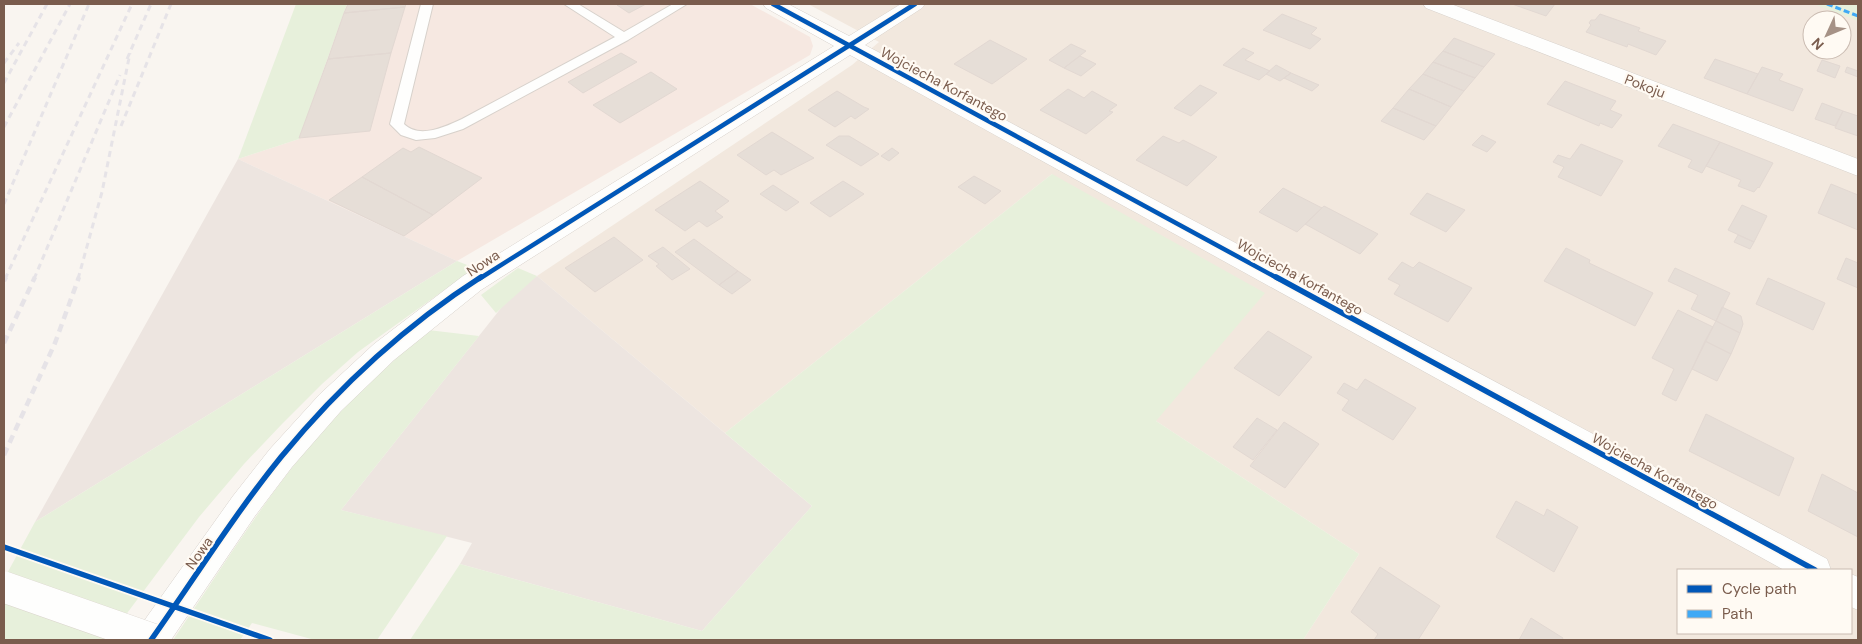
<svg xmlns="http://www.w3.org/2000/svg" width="1862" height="644" font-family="'DM Sans',sans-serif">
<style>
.residential{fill:#f2e8de;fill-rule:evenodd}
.commercial{fill:#f6e8e1}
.industrial{fill:#ede5e0}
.green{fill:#e7f0db}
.building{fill:#e6ded7;stroke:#e2d8d2}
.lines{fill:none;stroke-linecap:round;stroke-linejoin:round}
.service-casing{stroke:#d7d1cb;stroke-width:2}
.minor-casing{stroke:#d7d1cb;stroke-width:1}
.service{fill:#fefefd;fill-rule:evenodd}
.minor{fill:#fefefd;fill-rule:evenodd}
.rail-far1{stroke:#e6e3e7;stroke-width:3;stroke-dasharray:6 4.5;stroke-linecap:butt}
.rail{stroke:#e6e3e7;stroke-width:4.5;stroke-dasharray:8 5.5;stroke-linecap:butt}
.secondary-bridge-casing{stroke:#d9d2cb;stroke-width:32;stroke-linecap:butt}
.secondary-bridge{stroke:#fefefd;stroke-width:31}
.quiet{stroke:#3fa9f5;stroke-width:3;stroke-dasharray:6 3;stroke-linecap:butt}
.cycleway-far1-casing{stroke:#fffaf3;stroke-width:7}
.cycleway-casing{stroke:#fffaf3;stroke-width:9}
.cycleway-far1{stroke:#0057b8;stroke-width:4.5}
.cycleway{stroke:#0057b8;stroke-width:5.5}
.labels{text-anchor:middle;stroke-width:4.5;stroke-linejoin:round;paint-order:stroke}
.street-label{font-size:14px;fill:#7a5c4d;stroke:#fffaf3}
</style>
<rect width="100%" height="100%" fill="#f9f5f0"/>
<path class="residential" d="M 808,4 L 1858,4 L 1858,640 L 1303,640 L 1359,554 L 1156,421 L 1052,174 L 725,433 L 537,276 L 852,65 L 879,42 ZM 1812,20 L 1842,20 L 1842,50 L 1812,50 ZM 1678,570 L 1851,570 L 1851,633 L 1678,633 Z"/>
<path class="commercial" d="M 347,4 L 750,4 L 810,37 L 813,46 L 810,55 L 457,261 L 238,159 L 299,139 Z"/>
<path class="industrial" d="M 238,159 L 457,261 L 35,522 Z
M 537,276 L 812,506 L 702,631 L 460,564 L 472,543 L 341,510 L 513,293 Z"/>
<path class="green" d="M 296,4 L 347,4 L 299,139 L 238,159 Z
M 1814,4 L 1858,4 L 1858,21 Z
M 1052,174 L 1265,293 L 1156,421 L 1359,554 L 1303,640 L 410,640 L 460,564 L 702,631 L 812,506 L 725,433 Z
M 457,261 L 475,268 L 358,352 L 322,384 L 282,424 L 244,464 L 199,517 L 107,640 L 4,640 L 4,579 L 35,522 Z
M 518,268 L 537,276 L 496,313 L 481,295 Z
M 428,330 L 479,336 L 341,510 L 447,536 L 377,640 L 315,640 L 252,623 L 240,640 L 173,640 C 215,578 258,509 306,450 C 343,406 385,368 428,330 Z"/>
<path class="building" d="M 348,4 L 406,4 L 405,7 L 344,13 Z
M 620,4 L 646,4 L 629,13 L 617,5 Z
M 1512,4 L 1555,4 L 1546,16 Z
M 405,7 L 391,53 L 328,59 L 344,13 Z
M 1282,14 L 1317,28 L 1311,34 L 1321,39 L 1310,49 L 1263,30 Z
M 1600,14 L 1640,28 L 1638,31 L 1666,41 L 1656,55 L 1628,44 L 1627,47 L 1586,32 L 1591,25 L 1589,23 L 1591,20 L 1595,20 Z
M 1454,38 L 1495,54 L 1484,67 L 1443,51 Z
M 990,40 L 1027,59 L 992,84 L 954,64 Z
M 1071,44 L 1086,51 L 1064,68 L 1049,60 Z
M 1243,48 L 1254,53 L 1245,60 L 1270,71 L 1259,80 L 1223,65 Z
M 1443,51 L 1484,67 L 1475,78 L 1433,62 Z
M 391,53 L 370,131 L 299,138 L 328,59 Z
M 621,53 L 637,62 L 583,93 L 568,82 Z
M 1080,56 L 1096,64 L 1081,76 L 1064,68 Z
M 1715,59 L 1758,74 L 1747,94 L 1704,78 Z
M 1822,60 L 1840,66 L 1835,78 L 1817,71 Z
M 1433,62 L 1475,78 L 1464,91 L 1423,74 Z
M 1276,65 L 1291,73 L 1280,81 L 1266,74 Z
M 1762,67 L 1783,74 L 1779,80 L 1803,89 L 1793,111 L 1747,94 Z
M 1847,67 L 1858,71 L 1858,77 L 1845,72 Z
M 651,72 L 677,89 L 620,123 L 593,105 Z
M 1291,73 L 1319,85 L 1312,91 L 1284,78 Z
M 1423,74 L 1464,91 L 1451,107 L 1409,89 Z
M 1565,81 L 1616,101 L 1610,110 L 1622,115 L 1612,128 L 1600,123 L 1599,126 L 1547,104 Z
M 1200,85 L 1217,93 L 1191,116 L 1174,108 Z
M 1068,89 L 1084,98 L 1092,91 L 1117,105 L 1109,111 L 1113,112 L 1086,134 L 1040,110 Z
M 1409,89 L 1451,107 L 1436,126 L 1393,108 Z
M 837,91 L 864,107 L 869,109 L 855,119 L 851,116 L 835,127 L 808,110 Z
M 1822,103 L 1843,111 L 1835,126 L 1815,119 Z
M 1393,108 L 1436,126 L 1424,140 L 1381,121 Z
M 1843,111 L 1858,116 L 1858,136 L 1835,128 Z
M 1673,124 L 1720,142 L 1702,173 L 1688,167 L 1692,160 L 1658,146 Z
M 772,132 L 814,158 L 781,175 L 774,170 L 766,175 L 737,155 Z
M 1482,135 L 1496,142 L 1487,152 L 1472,145 Z
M 839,136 L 849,136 L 879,154 L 861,166 L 826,145 Z
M 1163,136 L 1179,143 L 1183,140 L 1217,157 L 1187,186 L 1136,160 Z
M 1720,142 L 1773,163 L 1759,188 L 1758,187 L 1754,192 L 1738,186 L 1741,180 L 1706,166 Z
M 1581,144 L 1623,161 L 1601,196 L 1558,177 L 1564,167 L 1553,162 L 1558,155 L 1570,159 Z
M 419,147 L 482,178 L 433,215 L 362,177 L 403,148 L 411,152 Z
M 892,148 L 899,153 L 889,161 L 881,156 Z
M 974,176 L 1001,191 L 985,204 L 958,187 Z
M 362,177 L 433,215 L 404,236 L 329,200 Z
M 700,181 L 729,201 L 715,211 L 723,217 L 707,227 L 699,221 L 685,231 L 655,210 Z
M 843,181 L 864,194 L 830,217 L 810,203 Z
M 1831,184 L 1858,195 L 1858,230 L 1818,213 Z
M 773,185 L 799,202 L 786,211 L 760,194 Z
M 1283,188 L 1322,208 L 1297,232 L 1259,212 Z
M 1427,193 L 1465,210 L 1446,232 L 1410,214 Z
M 1742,205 L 1767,216 L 1754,242 L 1728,230 Z
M 1324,206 L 1378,234 L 1360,254 L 1305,224 Z
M 1738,235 L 1754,242 L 1750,249 L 1734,242 Z
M 614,237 L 643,260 L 595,292 L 565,268 Z
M 694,239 L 738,271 L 719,285 L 675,252 Z
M 663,247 L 690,269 L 672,280 L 656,266 L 659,264 L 648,256 Z
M 1566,248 L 1590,260 L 1589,263 L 1653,293 L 1635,326 L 1544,281 Z
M 1846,258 L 1858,263 L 1858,288 L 1837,279 Z
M 1402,262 L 1413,268 L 1419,262 L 1472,288 L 1448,322 L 1394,294 L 1400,285 L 1388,279 Z
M 1675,268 L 1730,293 L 1716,321 L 1691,309 L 1698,295 L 1668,281 Z
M 738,271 L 751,280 L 732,294 L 719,285 Z
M 1768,278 L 1825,303 L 1813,330 L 1756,304 Z
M 1722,307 L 1741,316 L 1743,324 L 1740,333 L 1716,321 Z
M 1678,310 L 1713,327 L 1676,401 L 1662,394 L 1674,369 L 1652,358 Z
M 1716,321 L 1740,333 L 1731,354 L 1705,341 Z
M 1268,331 L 1312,357 L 1279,396 L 1234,368 Z
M 1705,341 L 1731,354 L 1717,381 L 1692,369 Z
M 1365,379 L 1416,408 L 1393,440 L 1342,410 L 1349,400 L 1337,393 L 1344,383 L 1357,390 Z
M 1706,414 L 1794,458 L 1779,496 L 1689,451 Z
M 1257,418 L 1277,430 L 1253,460 L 1233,447 Z
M 1284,422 L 1319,444 L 1285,488 L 1250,466 Z
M 1822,474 L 1858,493 L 1858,537 L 1808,511 Z
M 1516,501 L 1544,516 L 1547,509 L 1578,527 L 1554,572 L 1496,537 Z
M 1380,567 L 1440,606 L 1418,640 L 1374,640 L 1378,634 L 1351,612 Z
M 1531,618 L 1563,638 L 1562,640 L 1519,640 Z"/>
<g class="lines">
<defs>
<path id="service" d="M 421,4 L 433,4 L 404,124 C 419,139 445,127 462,119 L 615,37 L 564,4 L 578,4 L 624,32 L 673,4 L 687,4 L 628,40 L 463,129 L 435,138 L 416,140 L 401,135 L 390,124 Z"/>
<path id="minor" d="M 763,4 L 788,4 L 849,36 L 901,4 L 925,4 L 922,8 L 865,45 L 1827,559 L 1831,570 L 1784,570 L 850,55 L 481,290 L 394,360 L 341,411 L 292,467 L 255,516 L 171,640 L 134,640 L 139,628 L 233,496 L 270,449 L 320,394 L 374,344 L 463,276 L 834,46 L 766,8 Z
M 1423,4 L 1451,4 L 1858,159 L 1858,176 L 1426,8 Z
M 1851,574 L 1858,577 L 1858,610 L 1851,607 Z"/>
</defs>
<use href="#service" class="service-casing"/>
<use href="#minor" class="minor-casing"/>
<use href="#service" class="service"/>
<use href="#minor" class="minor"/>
<path class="rail-far1" d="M 127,59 L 151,4
M 4,63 L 19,43
M 4,83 L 47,4
M 121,126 L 171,4
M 4,127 L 70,4
M 4,204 L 89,4
M 5,279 L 132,4
M 34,279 L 120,75
M 78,279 L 102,192 L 130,53"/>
<path class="rail" d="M 4,281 L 6,277
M 4,343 L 35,277
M 4,455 L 55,343 L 79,277"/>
<defs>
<path id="secondary-bridge" d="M 4,587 L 155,640"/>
</defs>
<use href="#secondary-bridge" class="secondary-bridge-casing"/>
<use href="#secondary-bridge" class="secondary-bridge"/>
<path class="quiet" d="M 1827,4 L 1858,16"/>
<defs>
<path id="cycleway-far1" d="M 773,4 L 1279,279
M 479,279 L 915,4"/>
<path id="cycleway" d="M 1276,277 L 1815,570
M 4,547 L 270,640
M 151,640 C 194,579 234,515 281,457 C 337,389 406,325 481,277"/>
</defs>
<use href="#cycleway-far1" class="cycleway-far1-casing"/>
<use href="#cycleway" class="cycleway-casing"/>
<use href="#cycleway-far1" class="cycleway-far1"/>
<use href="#cycleway" class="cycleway"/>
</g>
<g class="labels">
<g class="street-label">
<text transform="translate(944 84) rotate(28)" y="5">Wojciecha Korfantego</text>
<text transform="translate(1645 86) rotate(21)" y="5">Pokoju</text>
<text transform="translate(483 263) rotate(-33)" y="5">Nowa</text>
<text transform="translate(1300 277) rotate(29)" y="5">Wojciecha Korfantego</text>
<text transform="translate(1655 471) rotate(29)" y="5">Wojciecha Korfantego</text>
<text transform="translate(199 553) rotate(-55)" y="5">Nowa</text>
</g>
</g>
<rect width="1862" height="644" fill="none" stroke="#7a5c4d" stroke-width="10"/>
<rect x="1677" y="569" width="175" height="65" fill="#fffaf3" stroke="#cabbb1"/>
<rect x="1687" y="585" width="25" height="8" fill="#0057b8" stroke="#cabbb1"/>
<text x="1722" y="594" font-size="15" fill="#7a5c4d">Cycle path</text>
<rect x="1687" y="610" width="25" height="8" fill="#3fa9f5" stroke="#cabbb1"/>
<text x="1722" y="619" font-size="15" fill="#7a5c4d">Path</text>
<g transform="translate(1827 35) rotate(226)"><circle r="24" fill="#fffaf3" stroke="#cabbb1"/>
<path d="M0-4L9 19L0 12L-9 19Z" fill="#a69286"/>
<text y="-8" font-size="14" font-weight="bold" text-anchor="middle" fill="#7a5c4d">N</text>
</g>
</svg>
